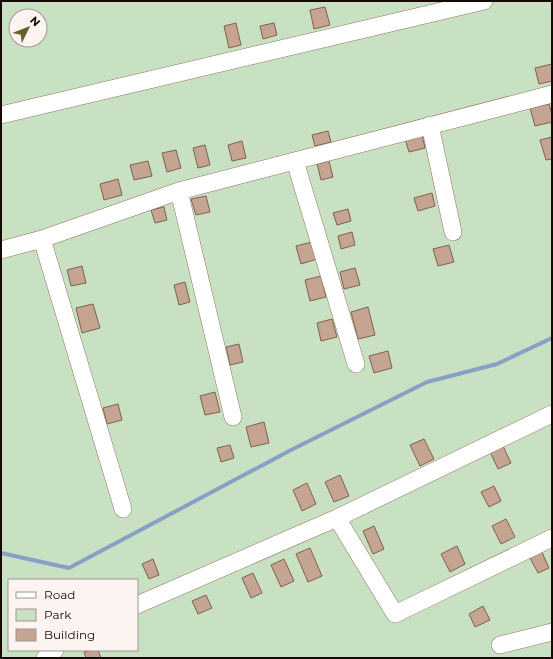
<svg xmlns="http://www.w3.org/2000/svg" width="553" height="659" font-family="Montserrat,sans-serif">
<style>
.green{fill:#c9e1c3;fill-rule:evenodd}
.lines{fill:none;stroke-linecap:round;stroke-linejoin:round}
.stream{stroke:#86a0c6;stroke-width:4}
.building{fill:#c6a492;stroke:#7f6050}
.minor-casing{stroke:#927261;stroke-width:18}
.minor{stroke:#fff;stroke-width:17}
</style>
<rect width="100%" height="100%" fill="#fee1d3"/>
<path class="green" d="M 1,1 L 552,1 L 552,658 L 1,658 ZM 16,16 L 40,16 L 40,40 L 16,40 ZM 9,580 L 137,580 L 137,650 L 9,650 Z"/>
<g class="lines">
<path class="stream" d="M 1,553 L 69,568 L 291,450 L 427,382 L 497,364 L 552,338"/>
</g>
<path class="building" d="M 325,7 L 330,25 L 314,29 L 310,10 Z
M 236,23 L 241,45 L 229,48 L 224,26 Z
M 274,23 L 277,35 L 263,39 L 260,26 Z
M 552,64 L 552,81 L 539,84 L 535,68 Z
M 549,104 L 552,114 L 552,122 L 535,126 L 530,108 Z
M 328,131 L 331,142 L 315,146 L 312,135 Z
M 422,135 L 425,148 L 409,152 L 405,139 Z
M 552,137 L 552,159 L 546,160 L 540,140 Z
M 242,141 L 246,158 L 232,161 L 228,145 Z
M 205,145 L 210,165 L 198,168 L 193,148 Z
M 176,150 L 181,168 L 167,172 L 162,153 Z
M 148,161 L 152,176 L 134,180 L 130,165 Z
M 329,161 L 333,177 L 321,180 L 317,164 Z
M 118,179 L 122,195 L 104,200 L 100,184 Z
M 432,193 L 435,206 L 418,211 L 414,198 Z
M 206,196 L 210,212 L 196,215 L 191,199 Z
M 164,207 L 167,220 L 155,223 L 151,210 Z
M 348,209 L 351,221 L 337,225 L 333,213 Z
M 352,232 L 355,245 L 341,249 L 338,236 Z
M 312,242 L 317,259 L 301,264 L 296,246 Z
M 449,245 L 454,262 L 438,266 L 433,249 Z
M 82,266 L 86,283 L 71,286 L 67,270 Z
M 355,268 L 360,285 L 344,289 L 340,272 Z
M 321,276 L 326,297 L 310,301 L 305,280 Z
M 185,282 L 190,302 L 179,305 L 174,285 Z
M 93,304 L 100,328 L 82,333 L 76,308 Z
M 368,307 L 375,335 L 358,339 L 351,312 Z
M 332,319 L 337,337 L 321,341 L 317,323 Z
M 239,344 L 243,362 L 230,365 L 226,347 Z
M 388,351 L 392,368 L 374,373 L 369,356 Z
M 215,392 L 220,412 L 205,415 L 200,396 Z
M 118,404 L 122,420 L 107,424 L 103,408 Z
M 264,422 L 269,443 L 251,447 L 246,427 Z
M 424,439 L 434,459 L 420,466 L 410,445 Z
M 230,445 L 234,458 L 221,462 L 217,448 Z
M 503,446 L 511,463 L 498,469 L 490,452 Z
M 340,475 L 349,496 L 334,502 L 325,482 Z
M 307,483 L 316,504 L 302,511 L 293,490 Z
M 494,486 L 501,501 L 489,507 L 481,492 Z
M 506,519 L 515,537 L 501,544 L 492,526 Z
M 374,526 L 384,549 L 373,554 L 363,531 Z
M 457,546 L 465,564 L 450,572 L 441,554 Z
M 310,548 L 322,576 L 308,582 L 296,554 Z
M 541,550 L 549,568 L 538,573 L 529,556 Z
M 153,559 L 159,575 L 149,579 L 142,564 Z
M 284,559 L 294,581 L 281,587 L 271,565 Z
M 253,573 L 262,593 L 251,598 L 242,578 Z
M 206,595 L 212,608 L 198,614 L 192,601 Z
M 483,606 L 490,620 L 475,627 L 469,614 Z
M 92,650 L 98,650 L 101,658 L 86,658 L 84,652 Z"/>
<g class="lines">
<defs>
<path id="minor" d="M 1,115 L 484,1
M 430,125 L 453,232
M 295,161 L 356,364
M 179,191 L 233,417
M 42,239 L 123,509
M 1,250 L 42,239 L 179,191 L 552,94
M 337,518 L 395,614 L 552,538
M 137,605 L 337,518 L 552,414
M 500,645 L 552,632
M 45,658 L 55,650"/>
</defs>
<use href="#minor" class="minor-casing"/>
<use href="#minor" class="minor"/>
</g>
<rect width="553" height="659" fill="none" stroke="#150904" stroke-width="4"/>
<rect x="8" y="579" width="130" height="72" fill="#fbf4f0" stroke="#9f9692"/>
<rect x="16" y="592" width="20" height="6" fill="#ffffff" stroke="#9f9692"/>
<text x="44" y="599" font-size="12" fill="#150904">Road</text>
<rect x="16" y="609" width="20" height="12" fill="#c9e1c3" stroke="#9f9692"/>
<text x="44" y="619" font-size="12" fill="#150904">Park</text>
<rect x="16" y="629" width="20" height="12" fill="#c6a492" stroke="#9f9692"/>
<text x="44" y="639" font-size="12" fill="#150904">Building</text>
<g transform="translate(28 28) rotate(47)"><circle r="19" fill="#fbf4f0" stroke="#9f9692"/>
<path d="M0-3L7 15L0 10L-7 15Z" fill="#67602d"/>
<text y="-6" font-size="11" font-weight="bold" text-anchor="middle" fill="#150904">N</text>
</g>
</svg>
